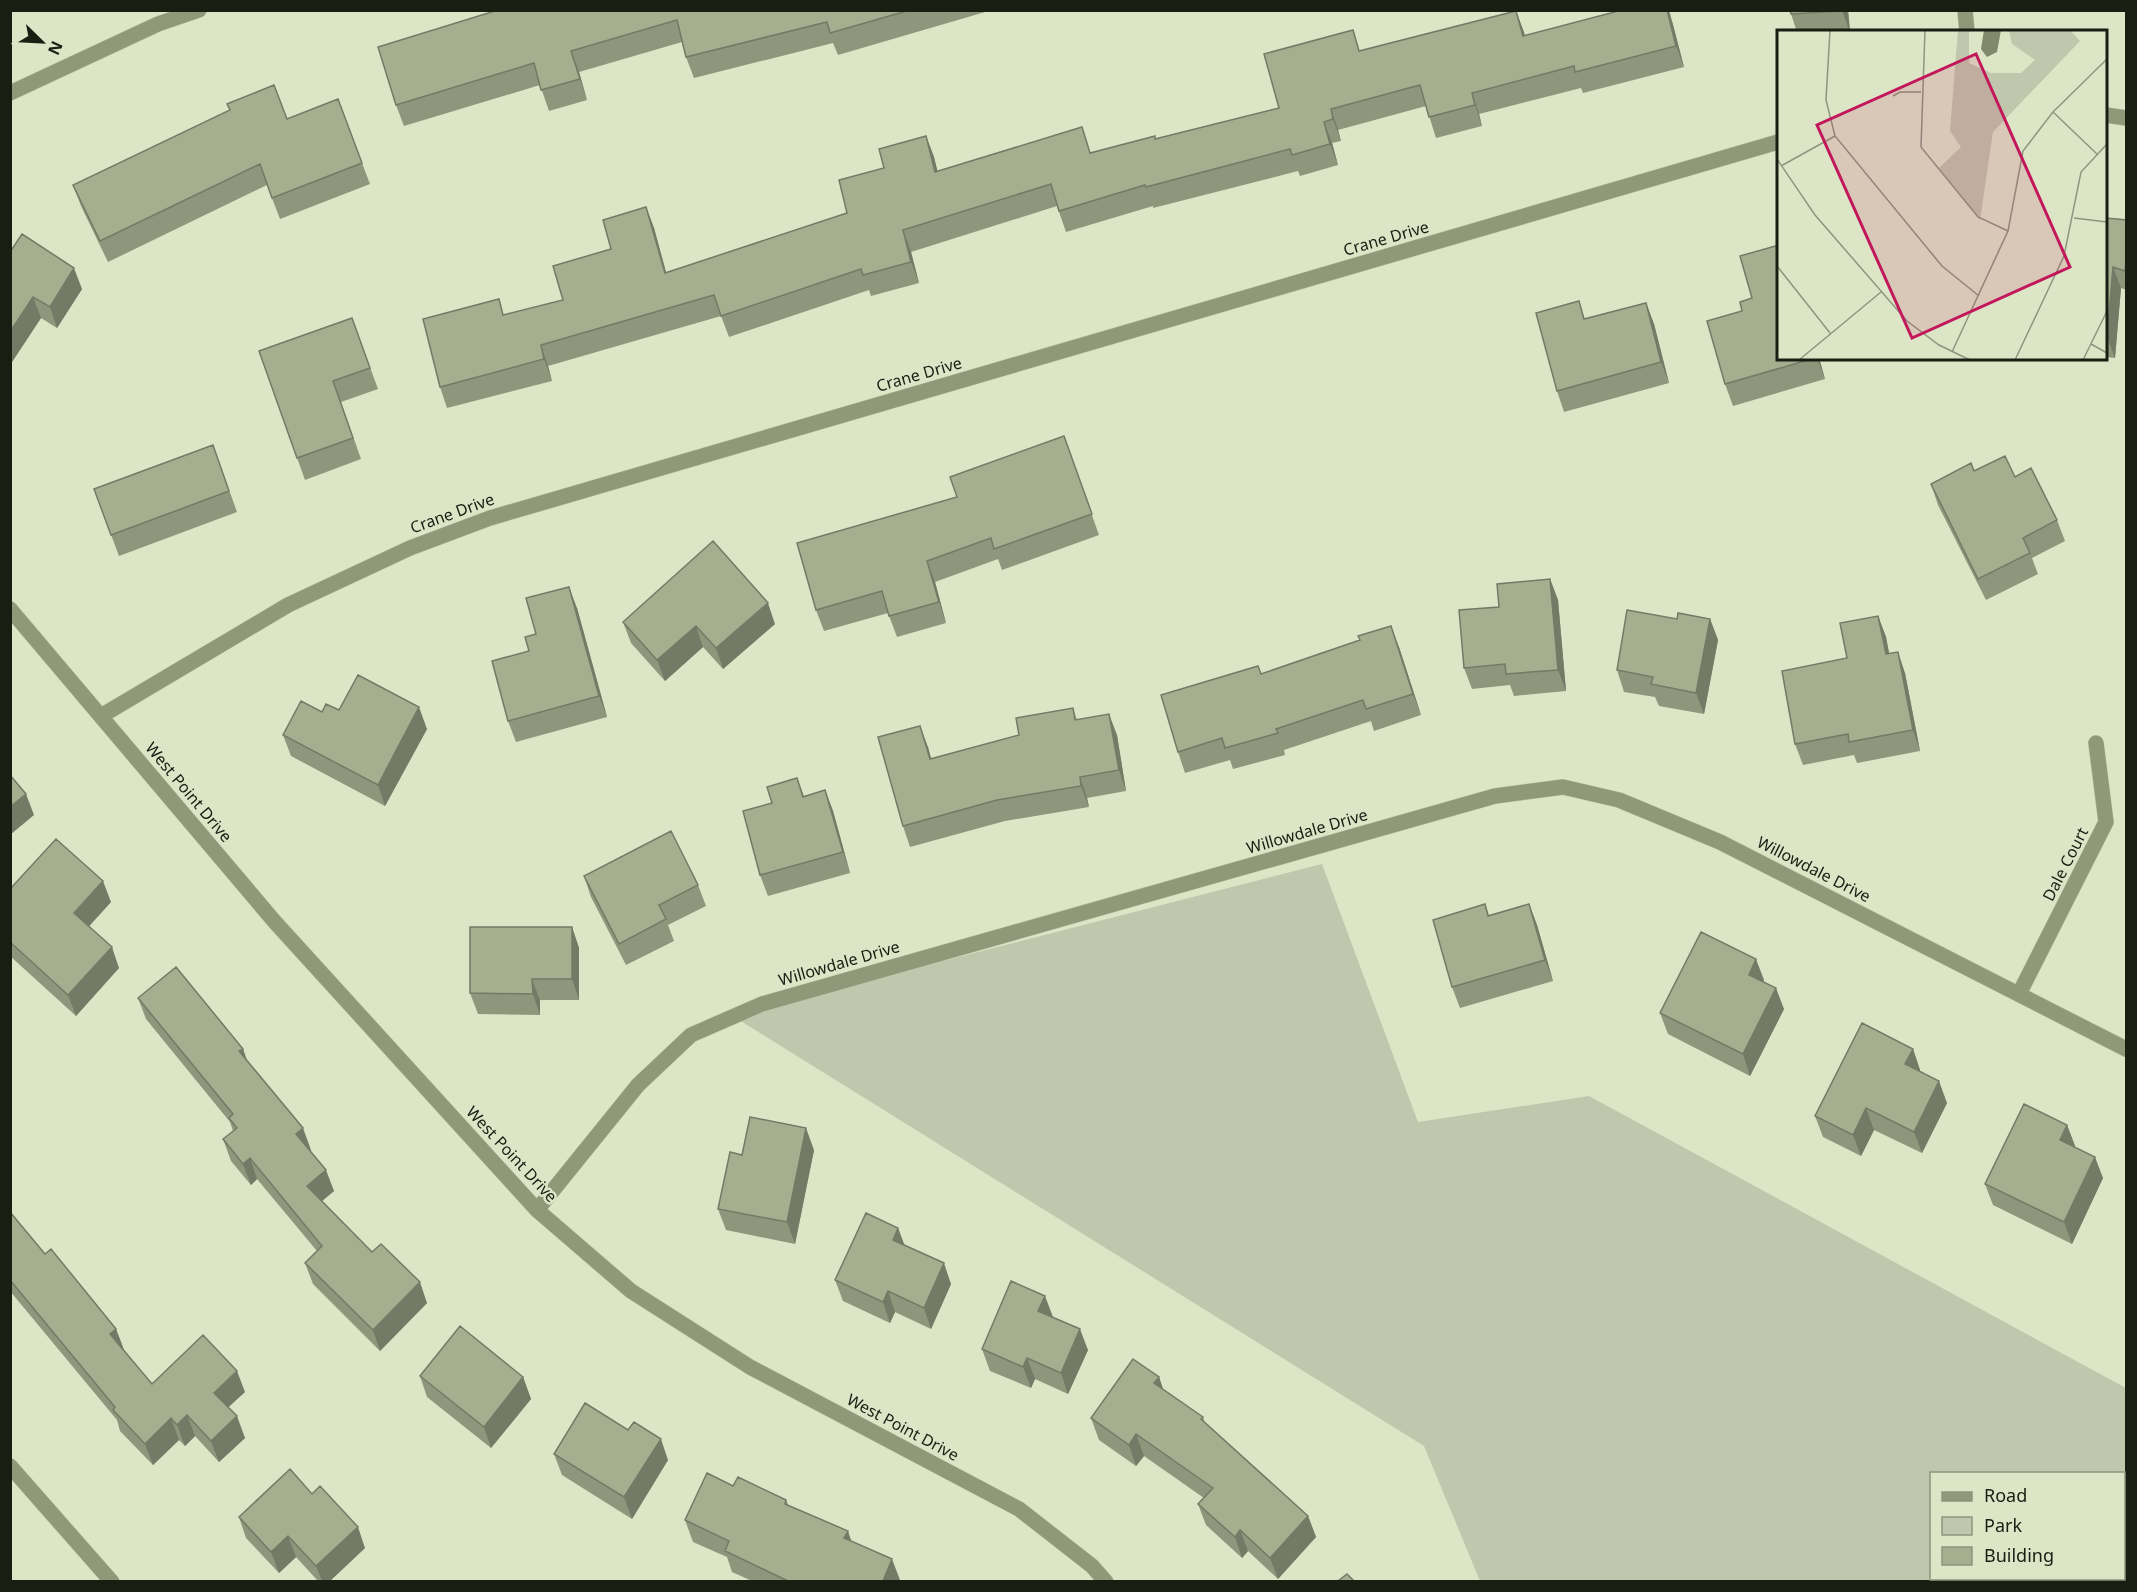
<svg xmlns="http://www.w3.org/2000/svg" width="2137" height="1592" font-family="'Noto Sans',sans-serif">
<style>
.green{fill:#c0c7ac}
.lines{fill:none;stroke-linecap:round;stroke-linejoin:round}
.street-casing{stroke:#bac1a6;stroke-width:16}
.street{stroke:#8f9878;stroke-width:15}
.wall{fill:#8f967c}
.shaded-wall{fill:#747a65}
.building{fill:#a6ae90;stroke:#747a65;stroke-width:1.5}
.labels{text-anchor:middle;stroke-width:5;stroke-linejoin:round;paint-order:stroke}
.street-label{font-size:16px;fill:#1a1d12;stroke:#dde5c7}
.inset-road{fill:none;stroke:#8f957f;stroke-width:1.5}
.view{fill:#c2185b;fill-opacity:0.15;stroke:#c2185b;stroke-width:3}
.inset-edge{fill:none;stroke:#1a1d12;stroke-width:3}
</style>
<rect width="100%" height="100%" fill="#dde5c7"/>
<path class="green" d="M 1322,864 L 1418,1122 L 1589,1096 L 2126,1388 L 2126,1519 L 2124,1518 L 2124,1474 L 1932,1474 L 1932,1578 L 2006,1579 L 2003,1581 L 1480,1581 L 1424,1446 L 731,1015 Z"/>
<g class="lines">
<defs>
<path id="street" d="M 1965,10 L 1967,32
M 10,93 L 158,24 L 199,10
M 2106,115 L 2126,118
M 10,609 L 274,921 L 537,1210 L 631,1291 L 750,1367 L 1019,1509 L 1092,1566 L 1106,1582
M 101,716 L 288,605 L 410,548 L 490,518 L 1778,142
M 2020,992 L 2106,822 L 2096,743
M 537,1210 L 638,1085 L 691,1035 L 762,1004 L 1495,796 L 1563,787 L 1619,800 L 1720,842 L 2126,1049
M 10,1466 L 112,1582"/>
</defs>
<use href="#street" class="street-casing"/>
<use href="#street" class="street"/>
</g>
<path class="wall" d="M 498,10 L 992,10 L 838,55 L 833,43 L 694,78 L 686,57 L 682,42 L 579,72 L 587,100 L 549,111 L 540,85 L 404,126 L 396,105 Z
M 1848,10 L 1850,32 L 1797,32 L 1791,14 Z
M 1516,11 L 1525,36 L 1672,21 L 1684,67 L 1583,93 L 1581,88 L 1479,114 L 1482,126 L 1436,138 L 1426,106 L 1338,130 L 1341,141 L 1332,143 L 1338,165 L 1300,176 L 1298,171 L 1153,208 L 1153,206 L 1066,232 L 1057,206 L 911,252 L 919,283 L 871,296 L 869,290 L 729,337 L 721,316 L 548,366 L 552,381 L 447,408 L 440,387 L 504,315 L 563,300 L 611,249 L 646,207 L 654,228 L 666,273 L 847,213 L 884,168 L 926,136 L 934,157 L 937,171 L 1091,153 L 1156,139 L 1279,108 L 1361,51 Z
M 287,119 L 362,163 L 370,184 L 280,219 L 267,185 L 108,262 L 81,206 L 73,185 Z
M 2106,218 L 2127,220 L 2127,290 L 2121,288 L 2115,358 L 2106,357 Z
M 10,252 L 82,289 L 57,328 L 41,318 L 10,365 Z
M 1646,303 L 1654,324 L 1669,383 L 1564,412 L 1557,391 L 1586,319 Z
M 352,318 L 378,389 L 341,402 L 361,459 L 305,480 L 259,351 Z
M 1779,358 L 1819,358 L 1825,379 L 1733,406 L 1725,384 Z
M 1064,436 L 1099,535 L 1002,570 L 998,559 L 935,582 L 946,623 L 897,637 L 888,613 L 824,631 L 816,610 L 957,497 Z
M 213,445 L 237,512 L 119,556 L 94,489 Z
M 1974,471 L 2015,477 L 2057,520 L 2065,541 L 2032,558 L 2038,574 L 1986,600 L 1938,505 L 1931,484 Z
M 1550,579 L 1558,600 L 1566,691 L 1514,696 L 1510,685 L 1472,689 L 1464,668 L 1499,607 Z
M 577,608 L 607,717 L 516,742 L 508,721 L 536,634 Z
M 1878,616 L 1886,637 L 1889,653 L 1905,673 L 1920,751 L 1857,763 L 1854,755 L 1803,765 L 1795,744 Z
M 1677,619 L 1710,619 L 1718,640 L 1704,714 L 1659,706 L 1655,697 L 1624,692 L 1617,670 Z
M 623,622 L 775,624 L 723,669 L 703,647 L 665,681 L 631,643 Z
M 1399,647 L 1421,715 L 1374,731 L 1371,721 L 1284,750 L 1285,755 L 1233,769 L 1230,760 L 1185,773 L 1178,752 L 1258,666 L 1261,674 Z
M 1073,708 L 1077,720 L 1117,735 L 1126,791 L 1087,798 L 1089,807 L 1005,821 L 910,847 L 903,826 L 928,747 L 931,759 L 1019,735 Z
M 339,710 L 427,729 L 385,806 L 291,756 L 283,735 L 322,712 Z
M 797,778 L 804,796 L 825,790 L 833,811 L 850,873 L 768,896 L 760,875 L 772,803 Z
M 584,876 L 698,885 L 706,906 L 668,925 L 674,941 L 626,965 L 591,897 Z
M 10,889 L 111,902 L 89,926 L 119,968 L 76,1016 L 10,956 Z
M 1485,904 L 1489,915 L 1529,904 L 1537,925 L 1553,981 L 1460,1008 L 1452,987 Z
M 572,927 L 579,948 L 579,1000 L 540,1000 L 540,1015 L 478,1014 L 470,993 Z
M 1764,980 L 1763,982 L 1784,1009 L 1750,1076 L 1668,1034 L 1660,1013 Z
M 138,998 L 243,1049 L 247,1060 L 311,1150 L 310,1150 L 334,1191 L 321,1201 L 372,1252 L 427,1303 L 380,1351 L 313,1284 L 305,1263 L 317,1251 L 257,1179 L 251,1185 L 231,1161 L 223,1139 L 233,1131 L 230,1122 L 146,1019 Z
M 1913,1049 L 1920,1070 L 1920,1071 L 1947,1103 L 1922,1153 L 1874,1130 L 1861,1156 L 1823,1137 L 1815,1116 Z
M 2067,1125 L 2075,1146 L 2074,1147 L 2103,1178 L 2072,1244 L 1993,1205 L 1985,1184 Z
M 814,1150 L 795,1244 L 726,1230 L 718,1209 L 742,1155 Z
M 10,1212 L 45,1254 L 116,1329 L 124,1350 L 152,1384 L 245,1392 L 228,1407 L 245,1438 L 219,1462 L 195,1436 L 185,1446 L 179,1440 L 153,1465 L 120,1431 L 117,1420 L 10,1291 Z
M 898,1228 L 904,1245 L 951,1284 L 931,1329 L 895,1312 L 890,1323 L 843,1301 L 835,1280 Z
M 1052,1317 L 1088,1350 L 1068,1394 L 1035,1379 L 1031,1388 L 990,1371 L 982,1349 Z
M 420,1376 L 523,1377 L 531,1399 L 491,1448 L 427,1397 Z
M 1159,1377 L 1163,1389 L 1203,1417 L 1205,1423 L 1308,1516 L 1316,1537 L 1278,1579 L 1248,1551 L 1242,1558 L 1206,1525 L 1198,1504 L 1204,1498 L 1144,1456 L 1136,1466 L 1099,1440 L 1091,1418 Z
M 554,1454 L 668,1460 L 632,1519 L 562,1475 Z
M 733,1486 L 786,1500 L 789,1506 L 851,1541 L 900,1580 L 900,1581 L 752,1581 L 732,1572 L 727,1557 L 693,1542 L 685,1520 Z
M 312,1494 L 365,1548 L 330,1581 L 318,1581 L 296,1557 L 279,1573 L 246,1538 L 239,1517 Z"/>
<path class="shaded-wall" d="M 1667,10 L 1669,10 L 1672,21 L 1684,67 L 1676,46 Z
M 1848,10 L 1850,32 L 1842,11 Z
M 1516,11 L 1524,32 L 1531,57 L 1523,36 Z
M 571,51 L 579,72 L 587,100 L 580,79 Z
M 1472,93 L 1479,114 L 1482,126 L 1475,105 Z
M 1331,109 L 1338,130 L 1341,141 L 1333,119 Z
M 1324,122 L 1332,143 L 1338,165 L 1330,144 Z
M 926,136 L 934,157 L 943,193 L 935,172 Z
M 646,207 L 654,228 L 672,294 L 665,273 Z
M 903,230 L 911,252 L 919,283 L 911,262 Z
M 2113,267 L 2121,288 L 2115,358 L 2107,337 Z
M 74,268 L 82,289 L 57,328 L 50,307 Z
M 33,297 L 41,318 L 10,365 L 10,332 Z
M 1646,303 L 1654,324 L 1669,383 L 1661,362 Z
M 541,345 L 548,366 L 552,381 L 544,359 Z
M 1817,358 L 1819,358 L 1825,379 Z
M 927,561 L 935,582 L 946,623 L 939,602 Z
M 1550,579 L 1558,600 L 1566,691 L 1558,670 Z
M 569,587 L 577,608 L 607,717 L 599,696 Z
M 768,603 L 775,624 L 723,669 L 716,648 Z
M 1878,616 L 1886,637 L 1893,675 L 1886,654 Z
M 1710,619 L 1718,640 L 1704,714 L 1696,693 Z
M 696,626 L 703,647 L 665,681 L 657,660 Z
M 1391,626 L 1399,647 L 1421,715 L 1413,694 Z
M 1898,652 L 1905,673 L 1920,751 L 1913,730 Z
M 419,707 L 427,729 L 385,806 L 378,785 Z
M 1109,714 L 1117,735 L 1126,791 L 1119,770 Z
M 920,726 L 928,747 L 937,780 L 930,759 Z
M 1080,777 L 1087,798 L 1089,807 L 1081,786 Z
M 825,790 L 833,811 L 850,873 L 843,852 Z
M 26,794 L 34,815 L 10,835 L 10,807 Z
M 103,881 L 111,902 L 82,934 L 74,913 Z
M 1529,904 L 1537,925 L 1553,981 L 1545,960 Z
M 572,927 L 579,948 L 579,1000 L 572,979 Z
M 112,947 L 119,968 L 76,1016 L 68,995 Z
M 1756,959 L 1764,980 L 1756,996 L 1749,975 Z
M 532,979 L 540,1000 L 540,1015 L 533,994 Z
M 1776,988 L 1784,1009 L 1750,1076 L 1743,1054 Z
M 243,1049 L 250,1070 L 239,1051 Z
M 1913,1049 L 1920,1070 L 1913,1085 L 1905,1064 Z
M 1939,1081 L 1947,1103 L 1922,1153 L 1914,1132 Z
M 1866,1108 L 1874,1130 L 1861,1156 L 1853,1135 Z
M 2067,1125 L 2075,1146 L 2067,1161 L 2060,1140 Z
M 303,1128 L 311,1150 L 304,1155 L 296,1134 Z
M 806,1128 L 814,1150 L 795,1244 L 787,1222 Z
M 2095,1157 L 2103,1178 L 2072,1244 L 2064,1222 Z
M 250,1158 L 257,1179 L 251,1185 L 243,1164 Z
M 326,1170 L 334,1191 L 314,1208 L 307,1186 Z
M 898,1228 L 906,1249 L 893,1240 Z
M 944,1263 L 951,1284 L 931,1329 L 924,1308 Z
M 420,1282 L 427,1303 L 380,1351 L 373,1330 Z
M 888,1291 L 895,1312 L 890,1323 L 883,1302 Z
M 1045,1296 L 1053,1317 L 1038,1311 Z
M 116,1329 L 124,1350 L 110,1334 Z
M 1080,1329 L 1088,1350 L 1068,1394 L 1061,1373 Z
M 1027,1358 L 1035,1379 L 1031,1388 L 1023,1367 Z
M 237,1371 L 245,1392 L 221,1414 L 214,1393 Z
M 523,1377 L 531,1399 L 491,1448 L 484,1427 Z
M 1159,1377 L 1166,1398 L 1154,1383 Z
M 187,1415 L 195,1436 L 185,1446 L 177,1425 Z
M 237,1416 L 245,1438 L 219,1462 L 211,1441 Z
M 171,1418 L 179,1440 L 153,1465 L 145,1444 Z
M 1136,1434 L 1144,1456 L 1136,1466 L 1129,1445 Z
M 661,1439 L 668,1460 L 632,1519 L 624,1497 Z
M 1308,1516 L 1316,1537 L 1278,1579 L 1270,1558 Z
M 358,1527 L 365,1548 L 330,1581 L 322,1581 L 316,1566 Z
M 1240,1530 L 1248,1551 L 1242,1558 L 1235,1537 Z
M 848,1531 L 855,1552 L 844,1538 Z
M 288,1536 L 296,1557 L 279,1573 L 271,1552 Z
M 892,1559 L 900,1580 L 900,1581 L 883,1581 Z"/>
<path class="building" d="M 498,10 L 910,10 L 830,33 L 827,22 L 686,57 L 677,20 L 571,51 L 580,79 L 541,90 L 534,63 L 396,105 L 378,47 Z
M 1622,10 L 1667,10 L 1676,46 L 1575,72 L 1574,66 L 1472,93 L 1475,105 L 1429,117 L 1420,85 L 1331,109 L 1333,119 L 1324,122 L 1330,144 L 1292,155 L 1290,149 L 1146,187 L 1145,185 L 1059,211 L 1051,184 L 903,230 L 911,262 L 863,275 L 861,269 L 721,316 L 714,295 L 541,345 L 544,359 L 440,387 L 423,319 L 499,299 L 503,315 L 563,300 L 553,266 L 611,249 L 603,220 L 646,207 L 665,273 L 847,213 L 839,180 L 884,168 L 879,149 L 926,136 L 935,172 L 1082,127 L 1090,153 L 1155,136 L 1155,139 L 1279,108 L 1264,54 L 1353,30 L 1359,51 L 1516,11 L 1523,36 Z
M 1790,10 L 1842,10 L 1842,11 L 1791,14 Z
M 274,85 L 287,119 L 338,99 L 362,163 L 272,198 L 260,164 L 100,241 L 73,185 L 230,110 L 227,104 Z
M 2106,218 L 2127,220 L 2127,251 L 2125,271 L 2113,267 L 2107,337 L 2106,337 Z
M 22,234 L 74,268 L 50,307 L 33,297 L 10,332 L 10,252 Z
M 1779,245 L 1779,358 L 1815,358 L 1725,384 L 1707,321 L 1742,311 L 1740,302 L 1752,298 L 1740,256 Z
M 1579,301 L 1584,319 L 1646,303 L 1661,362 L 1557,391 L 1536,313 Z
M 352,318 L 370,368 L 333,381 L 353,438 L 297,458 L 259,351 Z
M 1064,436 L 1092,514 L 994,549 L 991,538 L 927,561 L 939,602 L 889,616 L 882,591 L 816,610 L 797,543 L 957,497 L 950,477 Z
M 213,445 L 229,491 L 111,535 L 94,489 Z
M 2005,456 L 2015,477 L 2031,468 L 2057,520 L 2023,538 L 2030,553 L 1978,579 L 1931,484 L 1971,463 L 1974,471 Z
M 713,541 L 768,603 L 716,648 L 696,626 L 657,660 L 623,622 Z
M 1550,579 L 1558,670 L 1506,674 L 1505,664 L 1464,668 L 1459,610 L 1499,607 L 1497,584 Z
M 569,587 L 599,696 L 508,721 L 492,661 L 529,651 L 525,637 L 536,634 L 526,598 Z
M 1627,610 L 1677,619 L 1678,613 L 1710,619 L 1696,693 L 1651,684 L 1653,677 L 1617,670 Z
M 1878,616 L 1886,654 L 1898,652 L 1913,730 L 1849,742 L 1848,734 L 1795,744 L 1782,671 L 1847,658 L 1840,623 Z
M 1391,626 L 1413,694 L 1366,709 L 1363,700 L 1276,729 L 1278,733 L 1225,748 L 1222,738 L 1178,752 L 1161,695 L 1258,666 L 1261,674 L 1360,640 L 1358,636 Z
M 358,675 L 419,707 L 378,785 L 283,735 L 301,701 L 322,712 L 326,704 L 339,710 Z
M 1073,708 L 1075,720 L 1109,714 L 1119,770 L 1080,777 L 1081,786 L 997,800 L 903,826 L 878,737 L 920,726 L 930,759 L 1019,735 L 1016,718 Z
M 10,775 L 26,794 L 10,807 Z
M 797,778 L 803,797 L 825,790 L 843,852 L 760,875 L 743,811 L 772,803 L 767,787 Z
M 671,831 L 698,885 L 659,905 L 666,919 L 619,944 L 584,876 Z
M 56,839 L 103,881 L 74,913 L 112,947 L 68,995 L 10,942 L 10,889 Z
M 1485,904 L 1488,916 L 1529,904 L 1545,960 L 1452,987 L 1433,920 Z
M 470,927 L 572,927 L 572,979 L 532,979 L 533,994 L 470,993 Z
M 1701,932 L 1756,959 L 1749,975 L 1776,988 L 1743,1054 L 1660,1013 Z
M 176,967 L 243,1049 L 239,1051 L 303,1128 L 296,1134 L 326,1170 L 307,1186 L 372,1252 L 381,1244 L 420,1282 L 373,1330 L 305,1263 L 322,1246 L 250,1158 L 243,1164 L 223,1139 L 237,1128 L 229,1118 L 233,1114 L 138,998 Z
M 1862,1023 L 1913,1049 L 1905,1064 L 1939,1081 L 1914,1132 L 1866,1108 L 1853,1135 L 1815,1116 Z
M 2024,1104 L 2067,1125 L 2060,1140 L 2095,1157 L 2064,1222 L 1985,1184 Z
M 750,1117 L 806,1128 L 787,1222 L 718,1209 L 730,1152 L 742,1155 Z
M 10,1212 L 45,1254 L 51,1249 L 116,1329 L 110,1334 L 152,1384 L 203,1335 L 237,1371 L 214,1393 L 237,1416 L 211,1441 L 187,1415 L 177,1425 L 171,1418 L 145,1444 L 113,1410 L 115,1407 L 10,1280 Z
M 866,1213 L 898,1228 L 893,1240 L 944,1263 L 924,1308 L 888,1291 L 883,1302 L 835,1280 Z
M 1011,1281 L 1045,1296 L 1038,1311 L 1080,1329 L 1061,1373 L 1027,1358 L 1023,1367 L 982,1349 Z
M 460,1326 L 523,1377 L 484,1427 L 420,1376 Z
M 1133,1359 L 1159,1377 L 1154,1383 L 1203,1417 L 1201,1419 L 1308,1516 L 1270,1558 L 1240,1530 L 1235,1537 L 1198,1504 L 1213,1488 L 1136,1434 L 1129,1445 L 1091,1418 Z
M 585,1403 L 628,1430 L 634,1422 L 661,1439 L 624,1497 L 554,1454 Z
M 290,1469 L 312,1494 L 320,1486 L 358,1527 L 316,1566 L 288,1536 L 271,1552 L 239,1517 Z
M 707,1473 L 733,1486 L 738,1477 L 786,1500 L 785,1504 L 848,1531 L 844,1538 L 892,1559 L 883,1581 L 788,1581 L 725,1551 L 729,1541 L 685,1520 Z
M 1347,1574 L 1354,1581 L 1338,1581 Z"/>
<g class="labels">
<g class="street-label">
<text transform="translate(1386 238) rotate(-16)" y="6">Crane Drive</text>
<text transform="translate(919 374) rotate(-16)" y="6">Crane Drive</text>
<text transform="translate(452 513) rotate(-20)" y="6">Crane Drive</text>
<text transform="translate(189 792) rotate(50)" y="6">West Point Drive</text>
<text transform="translate(1307 831) rotate(-16)" y="6">Willowdale Drive</text>
<text transform="translate(2065 864) rotate(-63)" y="6">Dale Court</text>
<text transform="translate(1814 869) rotate(27)" y="6">Willowdale Drive</text>
<text transform="translate(839 963) rotate(-16)" y="6">Willowdale Drive</text>
<text transform="translate(512 1154) rotate(47)" y="6">West Point Drive</text>
<text transform="translate(903 1427) rotate(28)" y="6">West Point Drive</text>
</g>
</g>
<g transform="translate(1777 30)">
<rect width="330" height="330" fill="#dde5c7"/>
<path d="M 181,0 L 192,0 L 192,33 L 214,43 L 244,43 L 258,30 L 235,14 L 232,0 L 293,0 L 303,11 L 216,102 L 203,190 L 162,138 L 184,117 L 173,101 Z" fill="#c0c7ac"/>
<path d="M 207,0 L 224,0 L 220,22 L 210,27 L 204,19 Z" fill="#81896c"/>
<path class="inset-road" d="M 53,0 L 49,70 L 58,106 L 165,236 L 202,266M 148,0 L 144,117 L 201,187 L 231,201M 116,66 L 123,62 L 144,62M 276,82 L 320,124M 0,129 L 38,185 L 130,291 L 162,315 L 193,330M 4,136 L 58,106M 297,188 L 330,192M 0,236 L 53,303M 314,314 L 330,323M 175,322 L 231,201 L 246,121 L 276,82 L 330,29M 22,330 L 104,262M 238,330 L 287,226 L 304,142 L 330,114M 306,330 L 330,281"/>
<path class="view" d="M 199,24 L 293,237 L 135,308 L 40,95 Z"/>
<rect width="330" height="330" class="inset-edge"/>
</g>
<rect width="2137" height="1592" fill="none" stroke="#1a1d12" stroke-width="24"/>
<rect x="1930" y="1472" width="195" height="108" fill="#dde5c7" stroke="#8f957f" stroke-width="1.5"/>
<rect x="1942" y="1492" width="30" height="9" fill="#8f9878" stroke="#8f957f" stroke-width="1.5"/>
<text x="1984" y="1502" font-size="18" fill="#1a1d12">Road</text>
<rect x="1942" y="1517" width="30" height="18" fill="#c0c7ac" stroke="#8f957f" stroke-width="1.5"/>
<text x="1984" y="1532" font-size="18" fill="#1a1d12">Park</text>
<rect x="1942" y="1547" width="30" height="18" fill="#a6ae90" stroke="#8f957f" stroke-width="1.5"/>
<text x="1984" y="1562" font-size="18" fill="#1a1d12">Building</text>
<g transform="translate(42 42) rotate(114)" stroke="#dde5c7" stroke-width="4.5" paint-order="stroke">
<path d="M0-4.5L10 22L0 15L-10 22Z" fill="#1a1d12"/>
<text y="-9" font-size="16" font-weight="bold" text-anchor="middle" fill="#1a1d12">N</text>
</g>
</svg>
